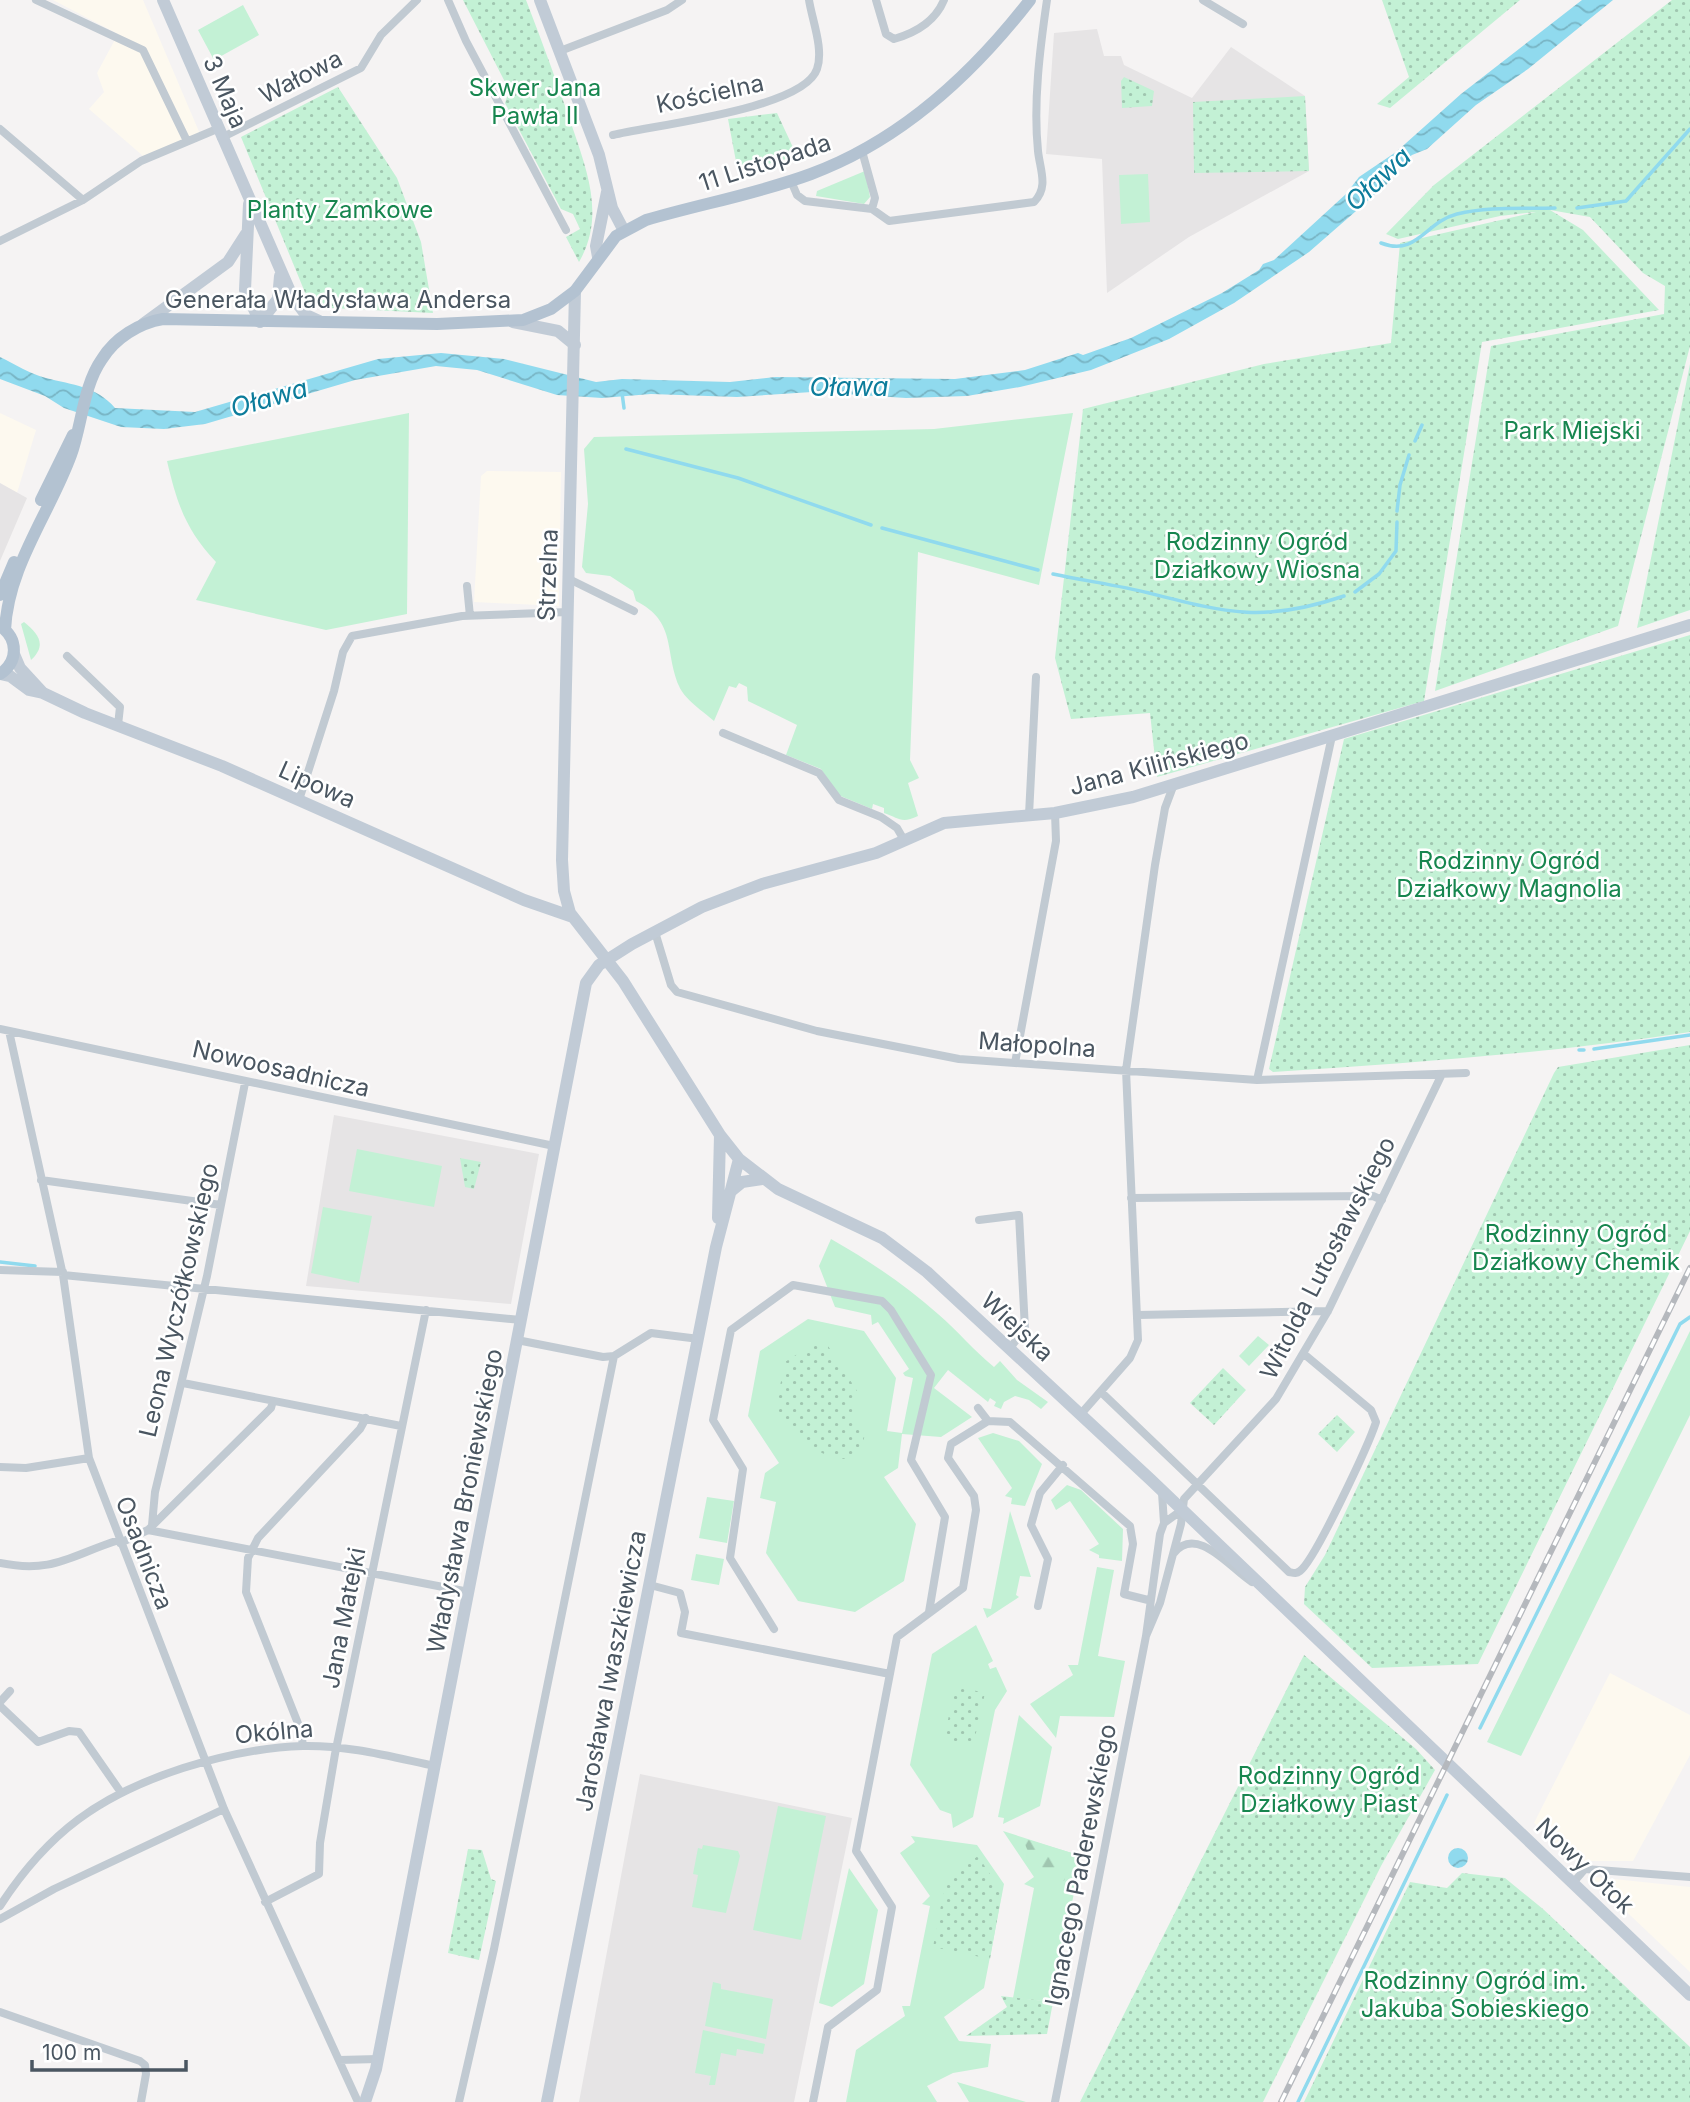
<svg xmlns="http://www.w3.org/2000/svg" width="1690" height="2102" font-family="Inter,sans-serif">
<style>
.commercial{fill:#fdf9ef}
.education{fill:#e6e4e5}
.grass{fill:#c3f1d5}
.forest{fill:url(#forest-firs)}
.park{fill:url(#park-dots)}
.water{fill:url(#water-waves)}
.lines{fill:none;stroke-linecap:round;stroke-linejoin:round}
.stream{stroke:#90daee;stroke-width:3.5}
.street{stroke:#c1cad2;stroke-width:8}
.secondary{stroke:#c1cbd6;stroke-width:12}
.primary{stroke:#b3c2d1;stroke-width:12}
.rail-casing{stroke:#b5b8bd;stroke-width:6}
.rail{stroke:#fff;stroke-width:3.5;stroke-dasharray:10;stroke-linecap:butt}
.labels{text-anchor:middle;stroke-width:5;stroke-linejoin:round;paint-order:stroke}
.street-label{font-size:24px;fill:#4a5661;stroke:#fff}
.park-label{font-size:24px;fill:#17864f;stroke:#fff}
.water-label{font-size:26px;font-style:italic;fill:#0c7c9b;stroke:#fff}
</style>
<defs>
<pattern id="forest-firs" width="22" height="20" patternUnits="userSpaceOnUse" patternTransform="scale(1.75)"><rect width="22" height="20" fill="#c3f1d5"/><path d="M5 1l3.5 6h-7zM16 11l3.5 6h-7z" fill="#a0c6b0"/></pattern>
<pattern id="park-dots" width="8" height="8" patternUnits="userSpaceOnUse" patternTransform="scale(1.75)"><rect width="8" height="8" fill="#c3f1d5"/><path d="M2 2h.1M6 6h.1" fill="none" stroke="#a0c6b0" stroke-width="1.8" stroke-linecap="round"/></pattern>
<pattern id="water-waves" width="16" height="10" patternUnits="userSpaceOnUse" patternTransform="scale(1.75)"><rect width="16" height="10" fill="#90daee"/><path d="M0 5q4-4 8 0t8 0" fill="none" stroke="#78b4c4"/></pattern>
</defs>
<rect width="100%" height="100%" fill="#f5f3f3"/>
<path class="commercial" d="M 53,0 L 143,0 L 200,134 L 143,156 L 89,109 L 104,92 L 97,73 L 118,34 Z
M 0,413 L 36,430 L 17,493 L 0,483 Z
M 487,471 L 561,472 L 559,606 L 474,602 L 481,476 Z
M 1610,1673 L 1690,1715 L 1690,1755 L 1633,1861 L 1576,1861 L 1534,1823 Z
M 1595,1877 L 1690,1887 L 1690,1972 L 1592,1879 Z"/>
<path class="education" d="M 1097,29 L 1104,56 L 1121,56 L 1124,65 L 1192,98 L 1231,47 L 1305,96 L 1309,171 L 1189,237 L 1107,293 L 1102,159 L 1046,154 L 1054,33 Z
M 0,483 L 27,498 L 0,561 Z
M 334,1115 L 539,1154 L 511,1304 L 306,1286 Z
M 640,1774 L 852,1818 L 794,2102 L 579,2102 Z"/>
<path class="grass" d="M 243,5 L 259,35 L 214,60 L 198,30 Z
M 865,171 L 870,197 L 864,204 L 816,196 L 817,191 Z
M 1148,174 L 1150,222 L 1121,224 L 1119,175 Z
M 409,413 L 407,614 L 326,630 L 196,600 L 216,562 C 185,529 177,503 167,461 Z
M 1073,413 L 1039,585 L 918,552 L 910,760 L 919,778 L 908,783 L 918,816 C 901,824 899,818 884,813 L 884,808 L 873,804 L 872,809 L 838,795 L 821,769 L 786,755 L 797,725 L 748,701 L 747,687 L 739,683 L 736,688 L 729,686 L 714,721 C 704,712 684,699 679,686 C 664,650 677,622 636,601 L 633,591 L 610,576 L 586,573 L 582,567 L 588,504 L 584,449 L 594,437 L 934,429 Z
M 24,622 C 39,634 47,645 31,660 L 21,624 Z
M 357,1149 L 442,1166 L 434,1207 L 349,1191 Z
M 323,1207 L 372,1216 L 359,1283 L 311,1273 Z
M 831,1239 C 870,1261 905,1285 938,1314 C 958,1331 974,1351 994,1367 L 1000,1361 L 1017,1380 L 1048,1402 L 1041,1409 L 1029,1400 L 1015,1396 L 1004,1402 L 1001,1409 L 994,1406 L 996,1402 L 990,1398 L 988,1402 L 948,1370 L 934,1388 L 972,1417 L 941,1437 L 902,1434 L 898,1468 L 884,1477 L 916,1524 L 904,1581 L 855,1612 L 798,1601 L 766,1553 L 776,1502 L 760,1498 L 765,1473 L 779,1463 L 748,1416 L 760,1351 L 808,1319 L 864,1331 L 896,1378 L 887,1431 L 902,1433 L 913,1378 L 905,1376 L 903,1373 L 909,1369 L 878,1322 L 872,1325 L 871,1315 L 835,1307 L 819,1266 Z
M 1690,1331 L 1690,1415 L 1521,1756 L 1487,1742 Z
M 1258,1336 L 1269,1345 L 1249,1366 L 1239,1356 Z
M 993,1433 L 1019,1441 L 1042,1464 L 1025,1506 L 1011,1504 L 1012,1498 L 1005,1496 L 1012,1488 L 978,1438 Z
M 1067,1485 L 1081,1490 L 1123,1529 L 1122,1561 L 1099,1558 L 1099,1555 L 1089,1550 L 1099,1544 L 1070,1501 L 1056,1510 L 1051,1500 Z
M 707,1497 L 734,1501 L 727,1543 L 699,1538 Z
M 1010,1511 L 1031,1577 L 1020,1576 L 1016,1595 L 1019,1597 L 987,1618 L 983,1608 L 991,1609 Z
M 696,1554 L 724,1559 L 719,1585 L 691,1580 Z
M 1097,1567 L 1114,1570 L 1098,1656 L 1125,1661 L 1114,1717 L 1060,1716 L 1056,1738 L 1030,1704 L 1073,1675 L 1068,1665 L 1078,1665 Z
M 976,1625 L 993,1661 L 988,1664 L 990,1669 L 996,1667 L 1007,1691 L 995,1710 L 973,1817 L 953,1828 L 951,1814 L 940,1810 L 910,1765 L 932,1654 Z
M 1019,1715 L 1052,1747 L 1040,1806 L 1003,1824 L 1004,1818 L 998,1817 Z
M 778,1806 L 826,1816 L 801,1940 L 753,1930 Z
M 1003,1831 L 1081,1856 L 1053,2002 L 1013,1998 L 1034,1888 L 1024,1884 L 1034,1877 Z
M 911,1836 L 977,1845 L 1004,1884 L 984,1988 L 944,2017 L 959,2041 L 991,2044 L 988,2067 L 953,2073 L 927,2086 L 937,2102 L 846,2102 L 856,2050 L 905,2016 L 902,2006 L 910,2006 L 930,1906 L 922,1904 L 930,1896 L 900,1853 L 915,1842 Z
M 703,1845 L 738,1851 L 740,1856 L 726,1913 L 692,1907 L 698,1875 L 693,1874 L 698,1848 L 702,1849 Z
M 849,1868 L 878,1910 L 864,1984 L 832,2007 L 819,2003 Z
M 713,1982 L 721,1984 L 721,1989 L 773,1999 L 766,2039 L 705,2026 Z
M 703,2030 L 765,2044 L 763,2054 L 737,2049 L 736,2056 L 721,2053 L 715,2085 L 709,2085 L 711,2076 L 695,2073 Z
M 957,2082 L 1026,2102 L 969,2102 Z"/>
<path class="forest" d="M 1022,1838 L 1072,1853 L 1064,1881 L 1033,1862 Z"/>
<path class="park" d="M 463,0 L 526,0 C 543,44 559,88 574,132 C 589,176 604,219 579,262 L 566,237 L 580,229 L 573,214 L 561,209 L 505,103 L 508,94 L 505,82 Z
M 1382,0 L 1520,0 L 1390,108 L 1377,104 L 1409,77 Z
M 1672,0 L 1690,0 L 1690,346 L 1618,626 L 1435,691 L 1491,346 L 1664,314 L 1665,286 L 1643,273 L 1590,217 L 1550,210 L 1583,230 L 1659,310 L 1482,342 L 1424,701 L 1157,777 L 1150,713 L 1071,719 L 1055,658 L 1083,409 L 1264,364 L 1391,343 L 1400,243 L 1536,212 L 1500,216 L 1398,239 L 1386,234 L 1434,185 Z
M 1124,77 L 1154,91 L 1152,106 L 1122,108 L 1121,81 Z
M 338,87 L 397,178 L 421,242 L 433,313 L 311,307 L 241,137 Z
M 1305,96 L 1309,171 L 1194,173 L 1193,102 Z
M 777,113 L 797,156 L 738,172 L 728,119 Z
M 1690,364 L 1690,610 L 1637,628 Z
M 1690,635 L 1690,1032 C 1552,1053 1413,1063 1273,1072 L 1269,1069 L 1344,739 Z
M 1690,1045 L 1690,1231 L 1478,1664 L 1372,1668 L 1304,1604 L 1305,1587 L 1325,1555 L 1554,1073 L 1558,1067 Z
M 460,1158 L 481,1162 L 474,1189 L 465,1187 Z
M 813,1344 L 828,1346 L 859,1394 L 852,1407 L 855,1421 L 866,1429 L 860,1456 C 853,1457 844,1460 837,1459 C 819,1456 783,1426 775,1410 L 785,1362 Z
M 1223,1368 L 1246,1390 L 1214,1425 L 1190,1403 Z
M 1337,1415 L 1355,1432 L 1337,1452 L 1318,1434 Z
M 1304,1655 L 1416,1749 L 1435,1770 L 1381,1866 L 1263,2102 L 1080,2102 Z
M 955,1686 L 985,1693 L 973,1746 L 944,1739 Z
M 468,1849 L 482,1850 L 491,1879 L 496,1881 L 479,1960 L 448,1953 Z
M 978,1856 L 1002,1892 L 990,1959 L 933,1947 L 946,1879 Z
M 1462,1873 L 1505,1878 L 1543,1909 L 1690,2047 L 1690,2102 L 1304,2102 L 1410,1882 L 1447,1888 Z
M 1001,1996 L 1053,2002 L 1047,2034 L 966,2036 L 1007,2007 Z"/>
<path class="water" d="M 1582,0 L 1613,0 L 1528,69 L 1476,105 L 1427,149 L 1412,155 L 1397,167 L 1387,184 L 1309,252 L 1234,303 L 1169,339 L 1091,370 L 1020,387 L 967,396 L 906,398 L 812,392 L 737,397 L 651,394 L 602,398 L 557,395 L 477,370 L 436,366 L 355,380 L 205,424 L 164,429 L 121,427 L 64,408 L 45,396 L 0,379 L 0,357 C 15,364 30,374 46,378 C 73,385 96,386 115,408 L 195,412 L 378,359 L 441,353 L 504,359 L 596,382 L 622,379 L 730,382 L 775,377 L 955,379 L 1025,370 L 1078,353 L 1083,355 L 1131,338 L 1222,293 L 1259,270 L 1263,264 L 1274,260 L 1346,194 L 1359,177 L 1396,152 L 1461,94 Z
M1448 1858a10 10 0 1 1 20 0a10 10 0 1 1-20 0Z"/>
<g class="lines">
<path class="stream" d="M 1577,208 L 1626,201 L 1690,129
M 1381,243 C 1417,257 1425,222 1457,214 C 1489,206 1522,209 1555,208
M 622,393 L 624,408
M 1415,441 L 1422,425
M 626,449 L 738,478 L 871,525
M 1397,511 L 1400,485 L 1409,455
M 882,528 L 1038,570
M 1053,574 C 1085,581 1117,585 1149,593 C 1227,613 1265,623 1344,596
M 1355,592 L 1379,574 L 1396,551 L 1397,522
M 1594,1049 L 1690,1035
M 1579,1050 L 1584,1050
M 0,1262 L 35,1266
M 1480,1728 L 1680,1324 L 1690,1317
M 1298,2102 L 1447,1795"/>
<path class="street" d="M 36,0 L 143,50 L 187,141
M 448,0 L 466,41 L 566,230
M 876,0 L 886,34 L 894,39 C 915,33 935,22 944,0
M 1203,0 L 1243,24
M 560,51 L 667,10 L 682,0
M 0,129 L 83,200
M 613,135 C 654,125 804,109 817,69 C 824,49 812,20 809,0
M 221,138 L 361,68 L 381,35 L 417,0
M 862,151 L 875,198 L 872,209
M 791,181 L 797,195 L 805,201 L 872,209 L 889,221 L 1034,202 C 1049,187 1040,170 1038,151 C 1033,103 1040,48 1047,0
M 0,241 L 83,200 L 141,161 L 217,129
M 569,579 L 634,611
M 467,586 L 470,616
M 67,656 L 120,707 L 118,725
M 723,733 L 819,773 L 839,800 L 881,817 L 897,828 L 904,840
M 299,800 L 334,691 L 343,652 L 352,636 L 462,616 L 568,612
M 1029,815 L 1036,677
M 655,932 L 671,985 L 677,992 L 817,1031 L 959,1059 L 1257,1080 L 1466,1073
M 0,1029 L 554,1146
M 9,1031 L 63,1275 L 89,1458 L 224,1809 L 358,2102
M 1015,1063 L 1056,841 L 1055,813
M 1257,1080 L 1332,736
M 41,1180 L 221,1205
M 1131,1198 L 1373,1196 L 1382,1200
M 979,1220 L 1019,1215 L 1025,1329 L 1010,1348
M 0,1270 L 63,1272
M 63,1275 L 521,1320
M 1138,1315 L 1328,1311
M 517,1340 L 603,1357 L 614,1356 L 651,1333 L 699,1339
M 183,1383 L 401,1426
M 1101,1392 L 1289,1572 C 1294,1573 1296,1574 1300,1571 C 1315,1560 1369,1444 1376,1422 L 1371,1410 L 1304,1354
M 978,1408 L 988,1421
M 1080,1415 L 1130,1358 L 1138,1340 L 1126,1070 L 1155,865 L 1165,808 L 1174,784
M 0,1467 L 26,1468 L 89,1458
M 1162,1493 L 1164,1523
M 152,1525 L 155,1492 L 207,1276 L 245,1083
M 148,1530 L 469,1592
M 120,1543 L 148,1530 L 271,1408 L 273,1401
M 1174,1553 C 1197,1524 1231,1569 1252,1582
M 0,1563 C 53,1574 71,1555 119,1540
M 650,1585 L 680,1593 L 685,1612 L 681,1633 L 890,1674
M 1038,1606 L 1048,1559 L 1031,1525 L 1040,1493 L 1063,1465
M 774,1629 L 730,1558 L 743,1469 L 713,1420 L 731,1330 L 793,1285 L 882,1301 L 891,1310 L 931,1375 L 911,1460 L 945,1517 L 929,1612
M 1146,1636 L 1160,1603 L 1181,1524 L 1184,1499 L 1276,1399 L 1328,1311 L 1441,1076
M 0,1702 L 10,1691
M 0,1706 L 38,1742 L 69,1731 L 79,1732 L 120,1791
M 303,1746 L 301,1731 L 246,1592 L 248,1558 L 258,1538 L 360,1429 L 366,1418
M 1572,1884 L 1585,1869 L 1690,1877
M 265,1902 L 319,1874 L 320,1843 L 335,1754 L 426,1310
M 0,1906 C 48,1832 100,1795 183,1768 C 222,1756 263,1747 303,1746 C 348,1745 392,1757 435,1766
M 0,1919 L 54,1889 L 224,1809
M 0,2012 L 140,2061 L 145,2065 L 146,2074 L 141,2102
M 339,2060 L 378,2059
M 459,2102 L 494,1949 L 614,1356
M 813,2102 L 828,2027 L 877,1990 L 892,1907 L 856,1851 L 897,1637 L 963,1588 L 976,1510 L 974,1496 L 948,1458 L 951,1444 L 988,1421 L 1010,1422 L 1130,1526 L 1133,1544 L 1124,1594 L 1148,1600
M 1055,2102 L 1146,1636 L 1160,1534 L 1164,1523 L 1182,1510"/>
<path class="secondary" d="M 163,0 L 292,296 L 306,315 L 319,321
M 540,0 L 599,155 L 612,208 L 623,229
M 249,204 L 245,290 L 260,322 L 278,299 L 280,276
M 598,257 L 596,246 L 607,192
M 575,291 L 562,860 L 564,891 L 570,913 L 623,981 L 720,1135 L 739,1159 L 778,1189 L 882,1238 L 927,1272 L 1151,1480 L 1690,1995
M 513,322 L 558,331 L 575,345
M 143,324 L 228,262 L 246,234
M 14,654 L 20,668 L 43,693
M 0,674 L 10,676 L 29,690 L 43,693 L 85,713 L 222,766 L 524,900 L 573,917
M 731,1191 L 742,1182 L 762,1179
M 718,1218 L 720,1135
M 365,2102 L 376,2069 L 586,983 L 599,965 L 632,944 L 702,907 L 762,884 L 876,853 L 944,823 L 1055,813 L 1133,797 L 1690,625
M 547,2102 L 716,1247 L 739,1159"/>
<path class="primary" d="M 41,500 L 73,435
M 0,595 L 14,562
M 0,626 C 19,639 18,662 0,674
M 5,630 C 8,566 50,513 71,455 C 82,425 83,386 102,359 C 115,338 139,323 163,319 L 437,324 L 523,320 L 551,309 L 575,291 L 616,236 L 646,220 C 700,204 757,194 811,174 C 900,141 972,75 1030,0"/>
<defs>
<path id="rail" d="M 1281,2102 L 1690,1268"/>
</defs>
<use href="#rail" class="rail-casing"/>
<use href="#rail" class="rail"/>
</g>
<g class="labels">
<g class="street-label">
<text transform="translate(301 77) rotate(-27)" y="8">Wałowa</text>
<text transform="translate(225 92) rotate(67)" y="8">3 Maja</text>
<text transform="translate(710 94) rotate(-12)" y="8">Kościelna</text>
<text transform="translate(765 163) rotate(-18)" y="8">11 Listopada</text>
<text x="338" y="308">Generała Władysława Andersa</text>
<text transform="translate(548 575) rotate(-88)" y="8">Strzelna</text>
<text transform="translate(1159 764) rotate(-15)" y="8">Jana Kilińskiego</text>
<text transform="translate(317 785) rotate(24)" y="8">Lipowa</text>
<text transform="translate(1037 1045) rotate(4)" y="8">Małopolna</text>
<text transform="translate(281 1069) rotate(13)" y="8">Nowoosadnicza</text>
<text transform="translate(1328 1258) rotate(-63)" y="8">Witolda Lutosławskiego</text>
<text transform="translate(179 1300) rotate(-77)" y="8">Leona Wyczółkowskiego</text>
<text transform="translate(1017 1327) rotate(43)" y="8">Wiejska</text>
<text transform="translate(465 1501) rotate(-79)" y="8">Władysława Broniewskiego</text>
<text transform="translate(144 1553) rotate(69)" y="8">Osadnicza</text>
<text transform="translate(344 1618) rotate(-79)" y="8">Jana Matejki</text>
<text transform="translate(611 1671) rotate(-79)" y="8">Jarosława Iwaszkiewicza</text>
<text transform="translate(274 1732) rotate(-5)" y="8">Okólna</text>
<text transform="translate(1081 1865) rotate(-79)" y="8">Ignacego Paderewskiego</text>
<text transform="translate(1585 1866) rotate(44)" y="8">Nowy Otok</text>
</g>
<g class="park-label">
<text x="535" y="96">Skwer Jana<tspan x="535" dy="28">Pawła II</tspan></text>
<text x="340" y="218">Planty Zamkowe</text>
<text x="1572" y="439">Park Miejski</text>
<text x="1257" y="550">Rodzinny Ogród<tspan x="1257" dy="28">Działkowy Wiosna</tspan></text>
<text x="1509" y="869">Rodzinny Ogród<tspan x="1509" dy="28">Działkowy Magnolia</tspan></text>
<text x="1576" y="1242">Rodzinny Ogród<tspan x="1576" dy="28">Działkowy Chemik</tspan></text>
<text x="1329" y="1784">Rodzinny Ogród<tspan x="1329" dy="28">Działkowy Piast</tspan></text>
<text x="1475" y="1989">Rodzinny Ogród im.<tspan x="1475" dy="28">Jakuba Sobieskiego</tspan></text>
</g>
<g class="water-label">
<text transform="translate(1378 179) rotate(-43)" y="9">Oława</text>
<text x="849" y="396">Oława</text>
<text transform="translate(269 398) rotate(-16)" y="9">Oława</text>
</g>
</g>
<path d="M32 2060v10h154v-10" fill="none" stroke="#4a5661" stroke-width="3.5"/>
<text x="42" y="2060" font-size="21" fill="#4a5661" stroke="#ffffff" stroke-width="5" paint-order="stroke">100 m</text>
</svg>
